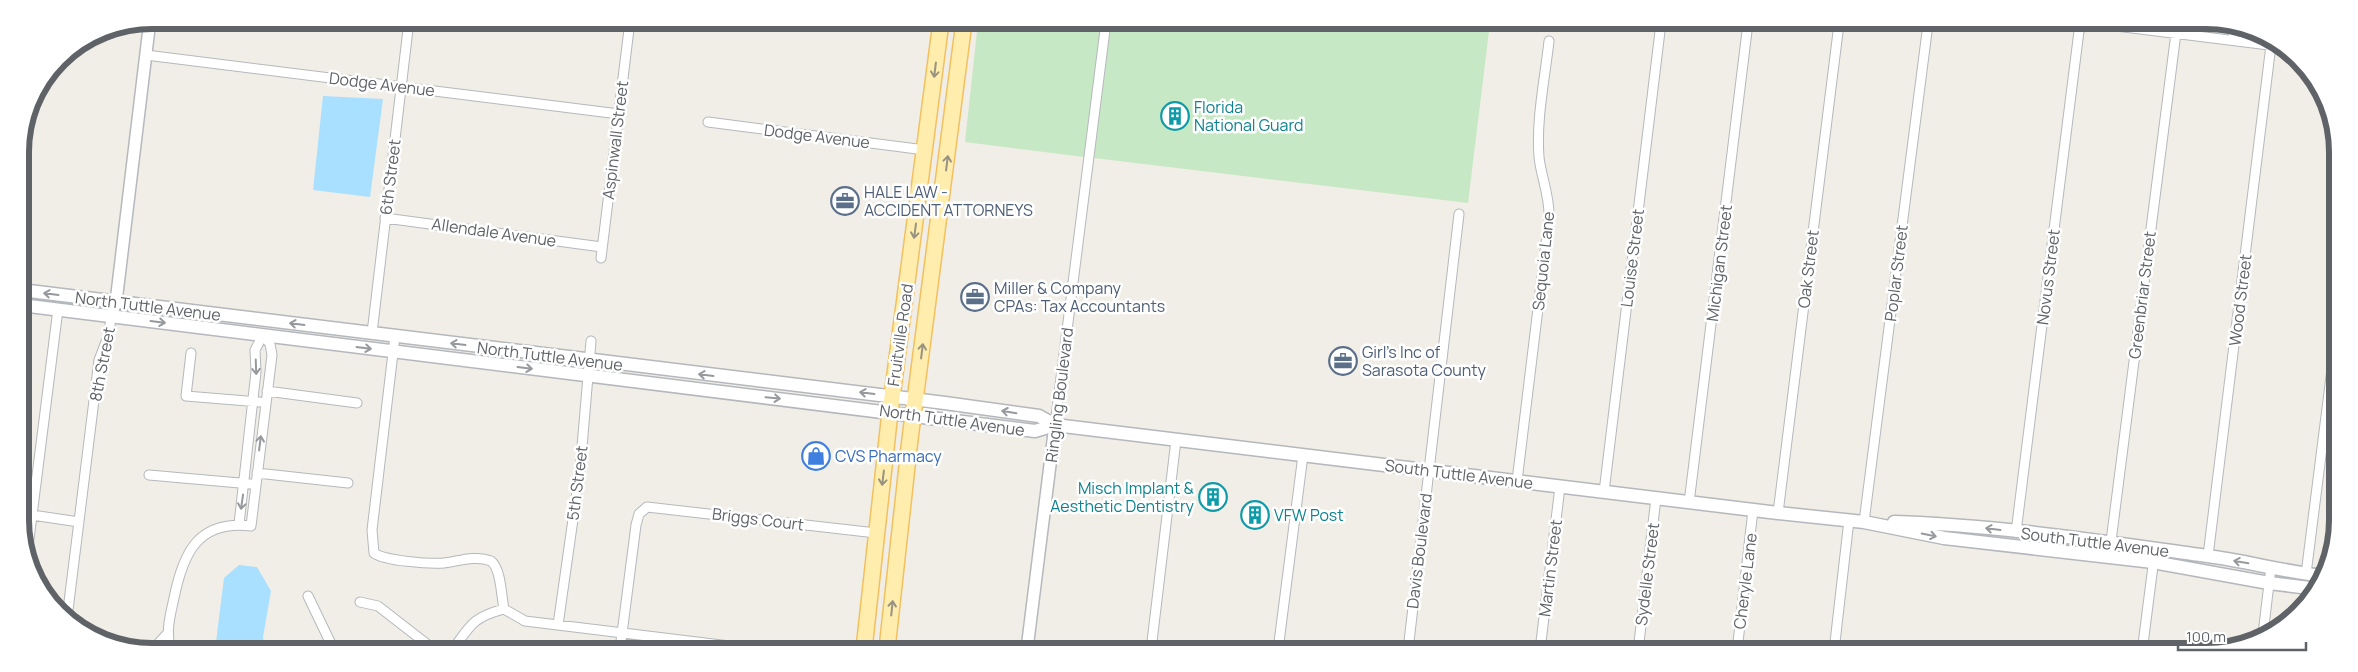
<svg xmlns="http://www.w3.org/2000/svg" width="2358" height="672" font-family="Manrope,sans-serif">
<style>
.green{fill:#c7e8c4}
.water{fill:#a9dfff}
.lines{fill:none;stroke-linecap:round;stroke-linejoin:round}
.minor-casing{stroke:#b5b8bc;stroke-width:11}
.tertiary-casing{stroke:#b5b8bc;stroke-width:14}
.secondary-casing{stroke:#b4b7bc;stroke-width:15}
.primary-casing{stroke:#f2c05f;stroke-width:18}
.minor{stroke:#fff;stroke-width:9}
.tertiary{stroke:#fff;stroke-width:11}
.secondary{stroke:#fff;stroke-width:12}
.primary{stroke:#ffedae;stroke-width:15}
.oneway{stroke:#979380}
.oneway2{stroke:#979a9d}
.labels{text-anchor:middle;stroke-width:5;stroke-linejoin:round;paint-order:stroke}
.street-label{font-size:16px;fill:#5f6368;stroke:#fff}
.culture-label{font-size:16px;fill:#0d838f;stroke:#fff;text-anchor:start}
.service-label{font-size:16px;fill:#4e5e75;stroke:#fff;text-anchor:start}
.shop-label{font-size:16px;fill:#366cbe;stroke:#fff;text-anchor:start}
.rim{fill:none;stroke:#5f6368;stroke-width:6}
</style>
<rect width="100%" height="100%" fill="#f1eee7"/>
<path class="green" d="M 978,22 L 1101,22 L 1084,157 L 965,142 Z
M 1111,22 L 1490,23 L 1468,203 L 1094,158 Z"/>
<path class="water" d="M 323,96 L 383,99 L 370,197 L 313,190 Z
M 239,565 L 257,567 L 271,591 L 263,637 L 265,648 L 218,648 L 216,642 L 224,578 Z"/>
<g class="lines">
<defs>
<path id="minor" d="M 2100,24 L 2277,46
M 2233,40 L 2235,24
M 146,55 L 619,114
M 708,122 L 925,150
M 385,218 L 602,247
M 601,258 L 630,21
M 372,333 L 409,21
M 395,336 L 372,530 L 374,553 C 385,561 429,564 444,563 C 459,561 476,555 491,561 C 501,569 501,594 504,609
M 191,353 L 186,396 L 260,402
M 267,391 L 357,403
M 1055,425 L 1106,22
M 257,473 L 348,483
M 149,475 L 251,484
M 1517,481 L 1549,218 C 1550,196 1541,177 1539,157 C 1536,119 1545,78 1549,41
M 1604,492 L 1661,23
M 1689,503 L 1748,23
M 1778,513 L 1839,24
M 32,515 L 79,522
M 1864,522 L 1928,24
M 2016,532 L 2079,31 L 2084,24
M 27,555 L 58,309
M 2208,556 L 2271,45
M 2109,557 L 2176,33
M 2306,574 L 2335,345
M 308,596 L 333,648
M 360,602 L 378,606 L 432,648
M 67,618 L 99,360 L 109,334 L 111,316
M 558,625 L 580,470 L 591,341
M 2263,634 L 2271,567
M 154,648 L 167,634
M 170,648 C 166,630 170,616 174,598 C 183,554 197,520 251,526 L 272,355 L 270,344 L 263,335 L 255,350 L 256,372 L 239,524
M 454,648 C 471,624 474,617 504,609 L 525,621 L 754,649
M 620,649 L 636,525 L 639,514 L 647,507 L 876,533
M 1151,650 L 1176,440
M 1278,650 L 1303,455
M 1408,650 L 1459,214
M 1540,650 L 1560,487
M 1638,651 L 1656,498
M 1737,651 L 1753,510
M 1834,651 L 1849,520
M 2142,652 L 2154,558"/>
<path id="tertiary" d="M 111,316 L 116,302 L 150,20
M 1027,649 L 1055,425"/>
<path id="secondary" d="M 21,290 L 945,403 L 1039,416 L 1055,425 L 1778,513 L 1864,522 L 1944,538 L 2153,562 L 2269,583 L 2318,589
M 21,305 L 1035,431 L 1055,425
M 1894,522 C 1998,525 2105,542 2208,556 C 2246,561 2285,572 2324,576"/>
<path id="primary" d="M 864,649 L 890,412 L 941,22
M 887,649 L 910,439 L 964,22"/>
</defs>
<use href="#minor" class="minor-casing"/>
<use href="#tertiary" class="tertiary-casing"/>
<use href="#secondary" class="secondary-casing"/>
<use href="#primary" class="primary-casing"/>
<use href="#minor" class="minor"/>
<use href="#tertiary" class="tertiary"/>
<use href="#secondary" class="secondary"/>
<use href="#primary" class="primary"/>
</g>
<defs><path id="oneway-shaft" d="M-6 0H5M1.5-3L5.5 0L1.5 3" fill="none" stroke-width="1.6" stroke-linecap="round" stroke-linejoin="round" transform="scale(1.25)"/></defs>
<g class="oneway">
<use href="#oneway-shaft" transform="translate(935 70) rotate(97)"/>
<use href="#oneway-shaft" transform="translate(947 163) rotate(-83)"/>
<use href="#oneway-shaft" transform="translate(915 231) rotate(98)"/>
<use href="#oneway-shaft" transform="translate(922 351) rotate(-83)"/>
<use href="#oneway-shaft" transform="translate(883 478) rotate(97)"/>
<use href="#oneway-shaft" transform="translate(892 608) rotate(-84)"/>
</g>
<g class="oneway2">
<use href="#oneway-shaft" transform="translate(51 294) rotate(-173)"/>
<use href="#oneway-shaft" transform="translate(158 322) rotate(7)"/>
<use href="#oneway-shaft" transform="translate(297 324) rotate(-173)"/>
<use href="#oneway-shaft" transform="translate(458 344) rotate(-173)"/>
<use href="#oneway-shaft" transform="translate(364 348) rotate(7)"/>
<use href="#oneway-shaft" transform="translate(256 367) rotate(88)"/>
<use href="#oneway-shaft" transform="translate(525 368) rotate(7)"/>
<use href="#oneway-shaft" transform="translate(706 375) rotate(-173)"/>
<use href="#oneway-shaft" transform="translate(867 393) rotate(-173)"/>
<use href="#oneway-shaft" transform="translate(773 398) rotate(5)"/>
<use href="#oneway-shaft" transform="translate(1009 412) rotate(-171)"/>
<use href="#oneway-shaft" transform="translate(260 443) rotate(-83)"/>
<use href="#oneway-shaft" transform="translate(242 502) rotate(98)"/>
<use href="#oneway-shaft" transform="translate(1993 529) rotate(-173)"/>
<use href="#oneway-shaft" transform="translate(1929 535) rotate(12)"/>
<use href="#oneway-shaft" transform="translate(2241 562) rotate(-170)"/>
</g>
<defs>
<symbol id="building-ring" viewBox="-11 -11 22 22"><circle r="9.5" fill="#fff" stroke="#0f9aa8" stroke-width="1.5"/><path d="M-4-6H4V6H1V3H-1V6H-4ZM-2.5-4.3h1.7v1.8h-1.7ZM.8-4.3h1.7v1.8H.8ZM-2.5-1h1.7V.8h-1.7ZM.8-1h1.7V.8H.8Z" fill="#0f9aa8"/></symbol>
<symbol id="office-ring" viewBox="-11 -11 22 22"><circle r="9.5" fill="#fff" stroke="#5c6f8a" stroke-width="1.5"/><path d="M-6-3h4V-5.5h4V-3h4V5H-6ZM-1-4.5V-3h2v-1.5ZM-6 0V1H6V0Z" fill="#5c6f8a"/></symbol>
<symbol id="shop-ring" viewBox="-11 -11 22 22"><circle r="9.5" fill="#fff" stroke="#3f7fe0" stroke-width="1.5"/><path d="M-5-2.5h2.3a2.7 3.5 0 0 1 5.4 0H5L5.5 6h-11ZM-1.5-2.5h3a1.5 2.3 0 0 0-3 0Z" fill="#3f7fe0"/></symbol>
</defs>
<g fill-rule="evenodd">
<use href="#building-ring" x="1159" y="100" width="32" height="32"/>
<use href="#office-ring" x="829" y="185" width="32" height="32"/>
<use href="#office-ring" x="959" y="281" width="32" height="32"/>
<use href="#office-ring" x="1327" y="345" width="32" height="32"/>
<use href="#shop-ring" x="800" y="440" width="32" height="32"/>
<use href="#building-ring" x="1197" y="481" width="32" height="32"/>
<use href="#building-ring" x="1239" y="499" width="32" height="32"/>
</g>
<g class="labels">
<g class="street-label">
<text transform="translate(382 84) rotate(7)" y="6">Dodge Avenue</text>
<text transform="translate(817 136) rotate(7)" y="6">Dodge Avenue</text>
<text transform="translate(615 140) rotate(-83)" y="6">Aspinwall Street</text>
<text transform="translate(390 177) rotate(-83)" y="6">6th Street</text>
<text transform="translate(494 232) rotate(8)" y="6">Allendale Avenue</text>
<text transform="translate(1632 258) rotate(-83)" y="6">Louise Street</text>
<text transform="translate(1543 261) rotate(-84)" y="6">Sequoia Lane</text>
<text transform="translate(1719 263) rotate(-83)" y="6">Michigan Street</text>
<text transform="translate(1808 269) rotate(-83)" y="6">Oak Street</text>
<text transform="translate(1896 273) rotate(-83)" y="6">Poplar Street</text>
<text transform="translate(2048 277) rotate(-83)" y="6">Novus Street</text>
<text transform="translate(2142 295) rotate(-83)" y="6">Greenbriar Street</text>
<text transform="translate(2240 300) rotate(-83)" y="6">Wood Street</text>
<text transform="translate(148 306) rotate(7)" y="6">North Tuttle Avenue</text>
<text transform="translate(900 335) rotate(-82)" y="6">Fruitville Road</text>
<text transform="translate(550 356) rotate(7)" y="6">North Tuttle Avenue</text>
<text transform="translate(102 364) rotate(-79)" y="6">8th Street</text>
<text transform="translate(1059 395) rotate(-83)" y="6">Ringling Boulevard</text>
<text transform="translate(952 420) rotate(8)" y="6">North Tuttle Avenue</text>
<text transform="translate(1459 474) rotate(7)" y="6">South Tuttle Avenue</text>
<text transform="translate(577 483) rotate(-83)" y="6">5th Street</text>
<text transform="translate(758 519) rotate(7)" y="6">Briggs Court</text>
<text transform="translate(2095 542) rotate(7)" y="6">South Tuttle Avenue</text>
<text transform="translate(1419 551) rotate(-83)" y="6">Davis Boulevard</text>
<text transform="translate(1550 568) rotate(-83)" y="6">Martin Street</text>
<text transform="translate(1647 574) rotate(-83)" y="6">Sydelle Street</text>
<text transform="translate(1745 581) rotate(-83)" y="6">Cheryle Lane</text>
</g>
<g class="culture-label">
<text x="1194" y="113">Florida<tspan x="1194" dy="18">National Guard</tspan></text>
<text x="1194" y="494" text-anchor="end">Misch Implant &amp;<tspan x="1194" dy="18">Aesthetic Dentistry</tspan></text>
<text x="1274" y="521">VFW Post</text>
</g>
<g class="service-label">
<text x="864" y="198">HALE LAW -<tspan x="864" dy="18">ACCIDENT ATTORNEYS</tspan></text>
<text x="994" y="294">Miller &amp; Company<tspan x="994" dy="18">CPAs: Tax Accountants</tspan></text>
<text x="1362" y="358">Girl's Inc of<tspan x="1362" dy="18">Sarasota County</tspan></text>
</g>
<g class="shop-label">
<text x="835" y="462">CVS Pharmacy</text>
</g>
</g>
<path d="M0 0H2358V672H0ZM152 29H2206A123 123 0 0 1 2329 152V520A123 123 0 0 1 2206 643H152A123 123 0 0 1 29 520V152A123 123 0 0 1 152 29Z" fill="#fff" fill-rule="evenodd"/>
<path class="rim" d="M152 29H2206A123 123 0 0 1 2329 152V520A123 123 0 0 1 2206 643H152A123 123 0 0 1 29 520V152A123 123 0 0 1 152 29Z"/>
<path d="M2178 642v8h128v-8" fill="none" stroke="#5f6368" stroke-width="2.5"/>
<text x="2186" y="642" font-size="15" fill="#5f6368" stroke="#ffffff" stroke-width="4" paint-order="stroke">100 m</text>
</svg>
